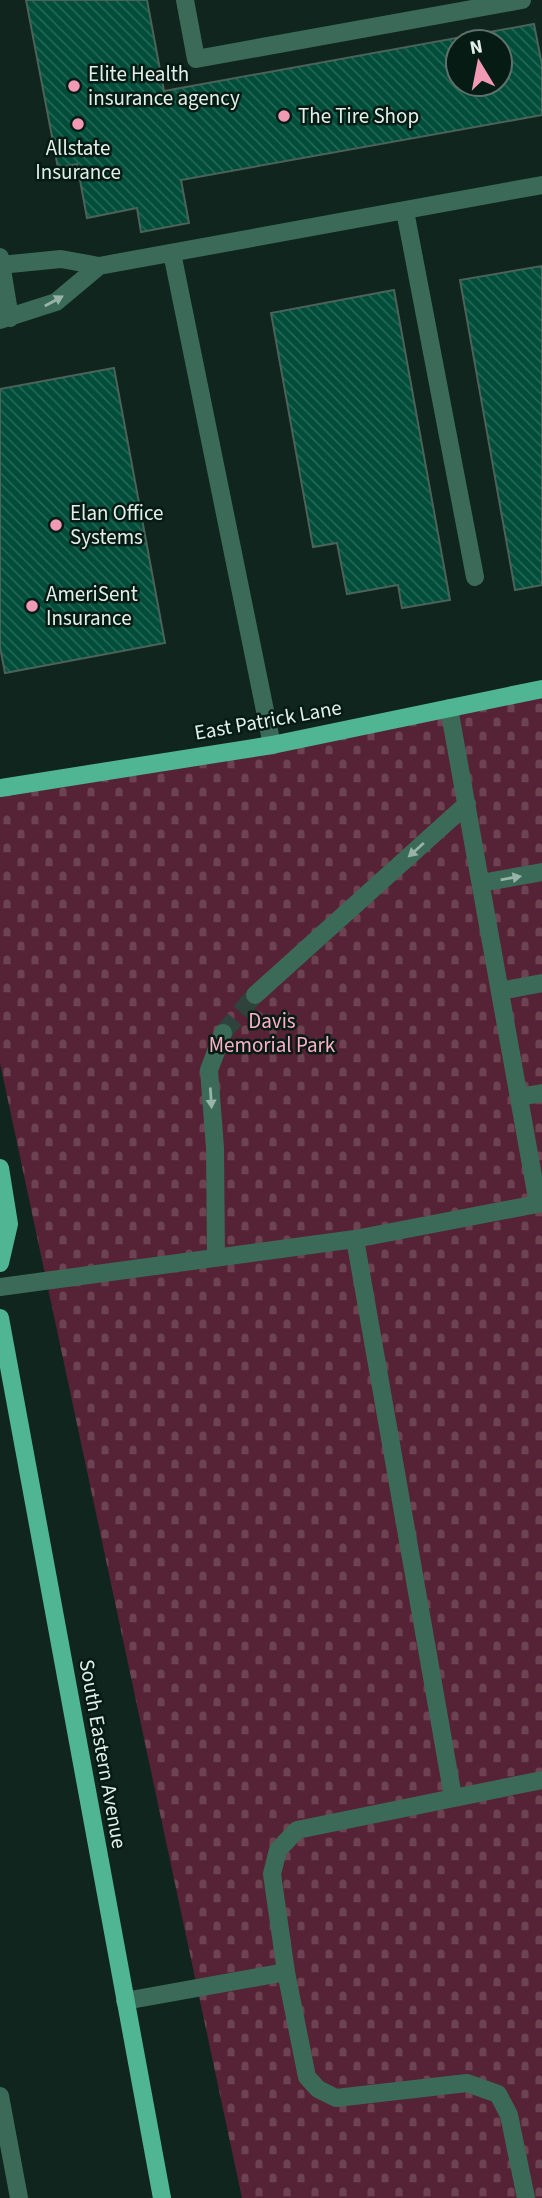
<svg xmlns="http://www.w3.org/2000/svg" width="542" height="2198" font-family="'Source Sans 3',sans-serif">
<style>
.cemetery{fill:url(#cemetery-stones)}
.building{fill:url(#building-back-hatch);stroke:#4b6258;stroke-width:2;fill-rule:evenodd}
.lines{fill:none;stroke-linecap:round;stroke-linejoin:round}
.minor-tunnel{stroke:#2f433c;stroke-width:18;stroke-dasharray:18 9;stroke-linecap:butt}
.minor{stroke:#3c6a59;stroke-width:18}
.major{stroke:#4fb592;stroke-width:18}
.oneway{fill:#98b4a9}
.poi-dot{fill:#f09ab6;stroke:#061b14;stroke-width:2.5}
.labels{text-anchor:middle;stroke-width:5;stroke-linejoin:round;paint-order:stroke}
.poi-label{font-size:21px;fill:#e3f0ea;stroke:#061b14;text-anchor:start}
.street-label{font-size:21px;fill:#e3f0ea;stroke:#061b14}
.park-label{font-size:21px;fill:#fdb0c8;stroke:#061b14}
</style>
<defs>
<pattern id="cemetery-stones" width="16" height="16" patternUnits="userSpaceOnUse" patternTransform="scale(1.75)"><rect width="16" height="16" fill="#552335"/><path d="M2 7V4a2 2 0 0 1 4 0v3zM10 15v-3a2 2 0 0 1 4 0v3z" fill="#6d4352"/></pattern>
<pattern id="building-back-hatch" width="6" height="6" patternUnits="userSpaceOnUse" patternTransform="scale(1.75)"><rect width="6" height="6" fill="#004d39"/><path d="M-1 5l2 2M0 0l6 6M5-1l2 2" fill="none" stroke="#256756"/></pattern>
</defs>
<rect width="100%" height="100%" fill="#0f251d"/>
<path class="cemetery" d="M 542,689 L 542,2198 L 242,2198 L 0,1063 L 0,788 Z"/>
<path class="building" d="M 26,0 L 147,0 L 164,91 L 534,24 L 542,65 L 542,115 L 181,180 L 189,223 L 141,232 L 137,208 L 87,218 L 77,164 L 58,168 ZM 458,42 L 500,42 L 500,84 L 458,84 Z
M 542,266 L 542,585 L 515,590 L 460,280 Z
M 394,290 L 450,600 L 402,608 L 398,585 L 347,594 L 337,543 L 313,547 L 271,313 Z
M 114,368 L 165,643 L 5,673 L 0,647 L 0,389 Z"/>
<g class="lines">
<path class="minor-tunnel" d="M 223,1033 L 255,995"/>
<path class="minor" d="M 185,0 L 196,59 L 522,0
M 405,211 L 475,577
M 172,253 L 272,745
M 0,257 L 10,318
M 0,265 L 61,259 L 99,266 L 542,185
M 0,320 L 56,302 L 99,266
M 449,708 L 538,1204
M 481,883 L 542,872
M 500,991 L 542,983
M 255,995 L 467,804
M 519,1097 L 542,1093
M 355,1239 L 453,1797
M 216,1258 L 215,1148 L 209,1070 L 223,1033
M 0,1287 L 355,1239 L 542,1203
M 125,2001 L 286,1972
M 0,2096 L 19,2198
M 526,2198 L 509,2115 L 498,2094 L 467,2083 L 336,2098 L 318,2089 L 307,2077 L 286,1972 L 272,1874 L 278,1850 L 297,1830 L 542,1780"/>
<path class="major" d="M 0,788 L 272,745 L 542,689
M 0,1168 L 9,1224 L 0,1263
M 0,1318 L 162,2198"/>
</g>
<defs><path id="oneway-solid" d="M-6-.8H1V-3.2L6.5 0L1 3.2V.8H-6Z" transform="scale(1.75)"/></defs>
<g class="oneway">
<use href="#oneway-solid" transform="translate(54 301) rotate(-29)"/>
<use href="#oneway-solid" transform="translate(416 850) rotate(138)"/>
<use href="#oneway-solid" transform="translate(511 878) rotate(-10)"/>
<use href="#oneway-solid" transform="translate(211 1098) rotate(86)"/>
</g>
<g class="poi-dot">
<circle cx="74" cy="86" r="7"/>
<circle cx="284" cy="116" r="7"/>
<circle cx="78" cy="124" r="7"/>
<circle cx="56" cy="525" r="7"/>
<circle cx="32" cy="606" r="7"/>
</g>
<g class="labels">
<g class="poi-label">
<text x="88" y="81">Elite Health<tspan x="88" dy="24">insurance agency</tspan></text>
<text x="298" y="123">The Tire Shop</text>
<text x="78" y="155" text-anchor="middle">Allstate<tspan x="78" dy="24">Insurance</tspan></text>
<text x="70" y="520">Elan Office<tspan x="70" dy="24">Systems</tspan></text>
<text x="46" y="601">AmeriSent<tspan x="46" dy="24">Insurance</tspan></text>
</g>
<g class="street-label">
<text transform="translate(268 720) rotate(-10)" y="7">East Patrick Lane</text>
<text transform="translate(103 1754) rotate(80)" y="7">South Eastern Avenue</text>
</g>
<g class="park-label">
<text x="272" y="1028">Davis<tspan x="272" dy="24">Memorial Park</tspan></text>
</g>
</g>
<g transform="translate(479 63) rotate(350)"><circle r="33" fill="#061b14" stroke="#5e706a" stroke-width="2"/>
<path d="M0-5L12 26L0 18L-12 26Z" fill="#f09ab6"/>
<text y="-10" font-size="19" font-weight="bold" text-anchor="middle" fill="#e3f0ea">N</text>
</g>
</svg>
